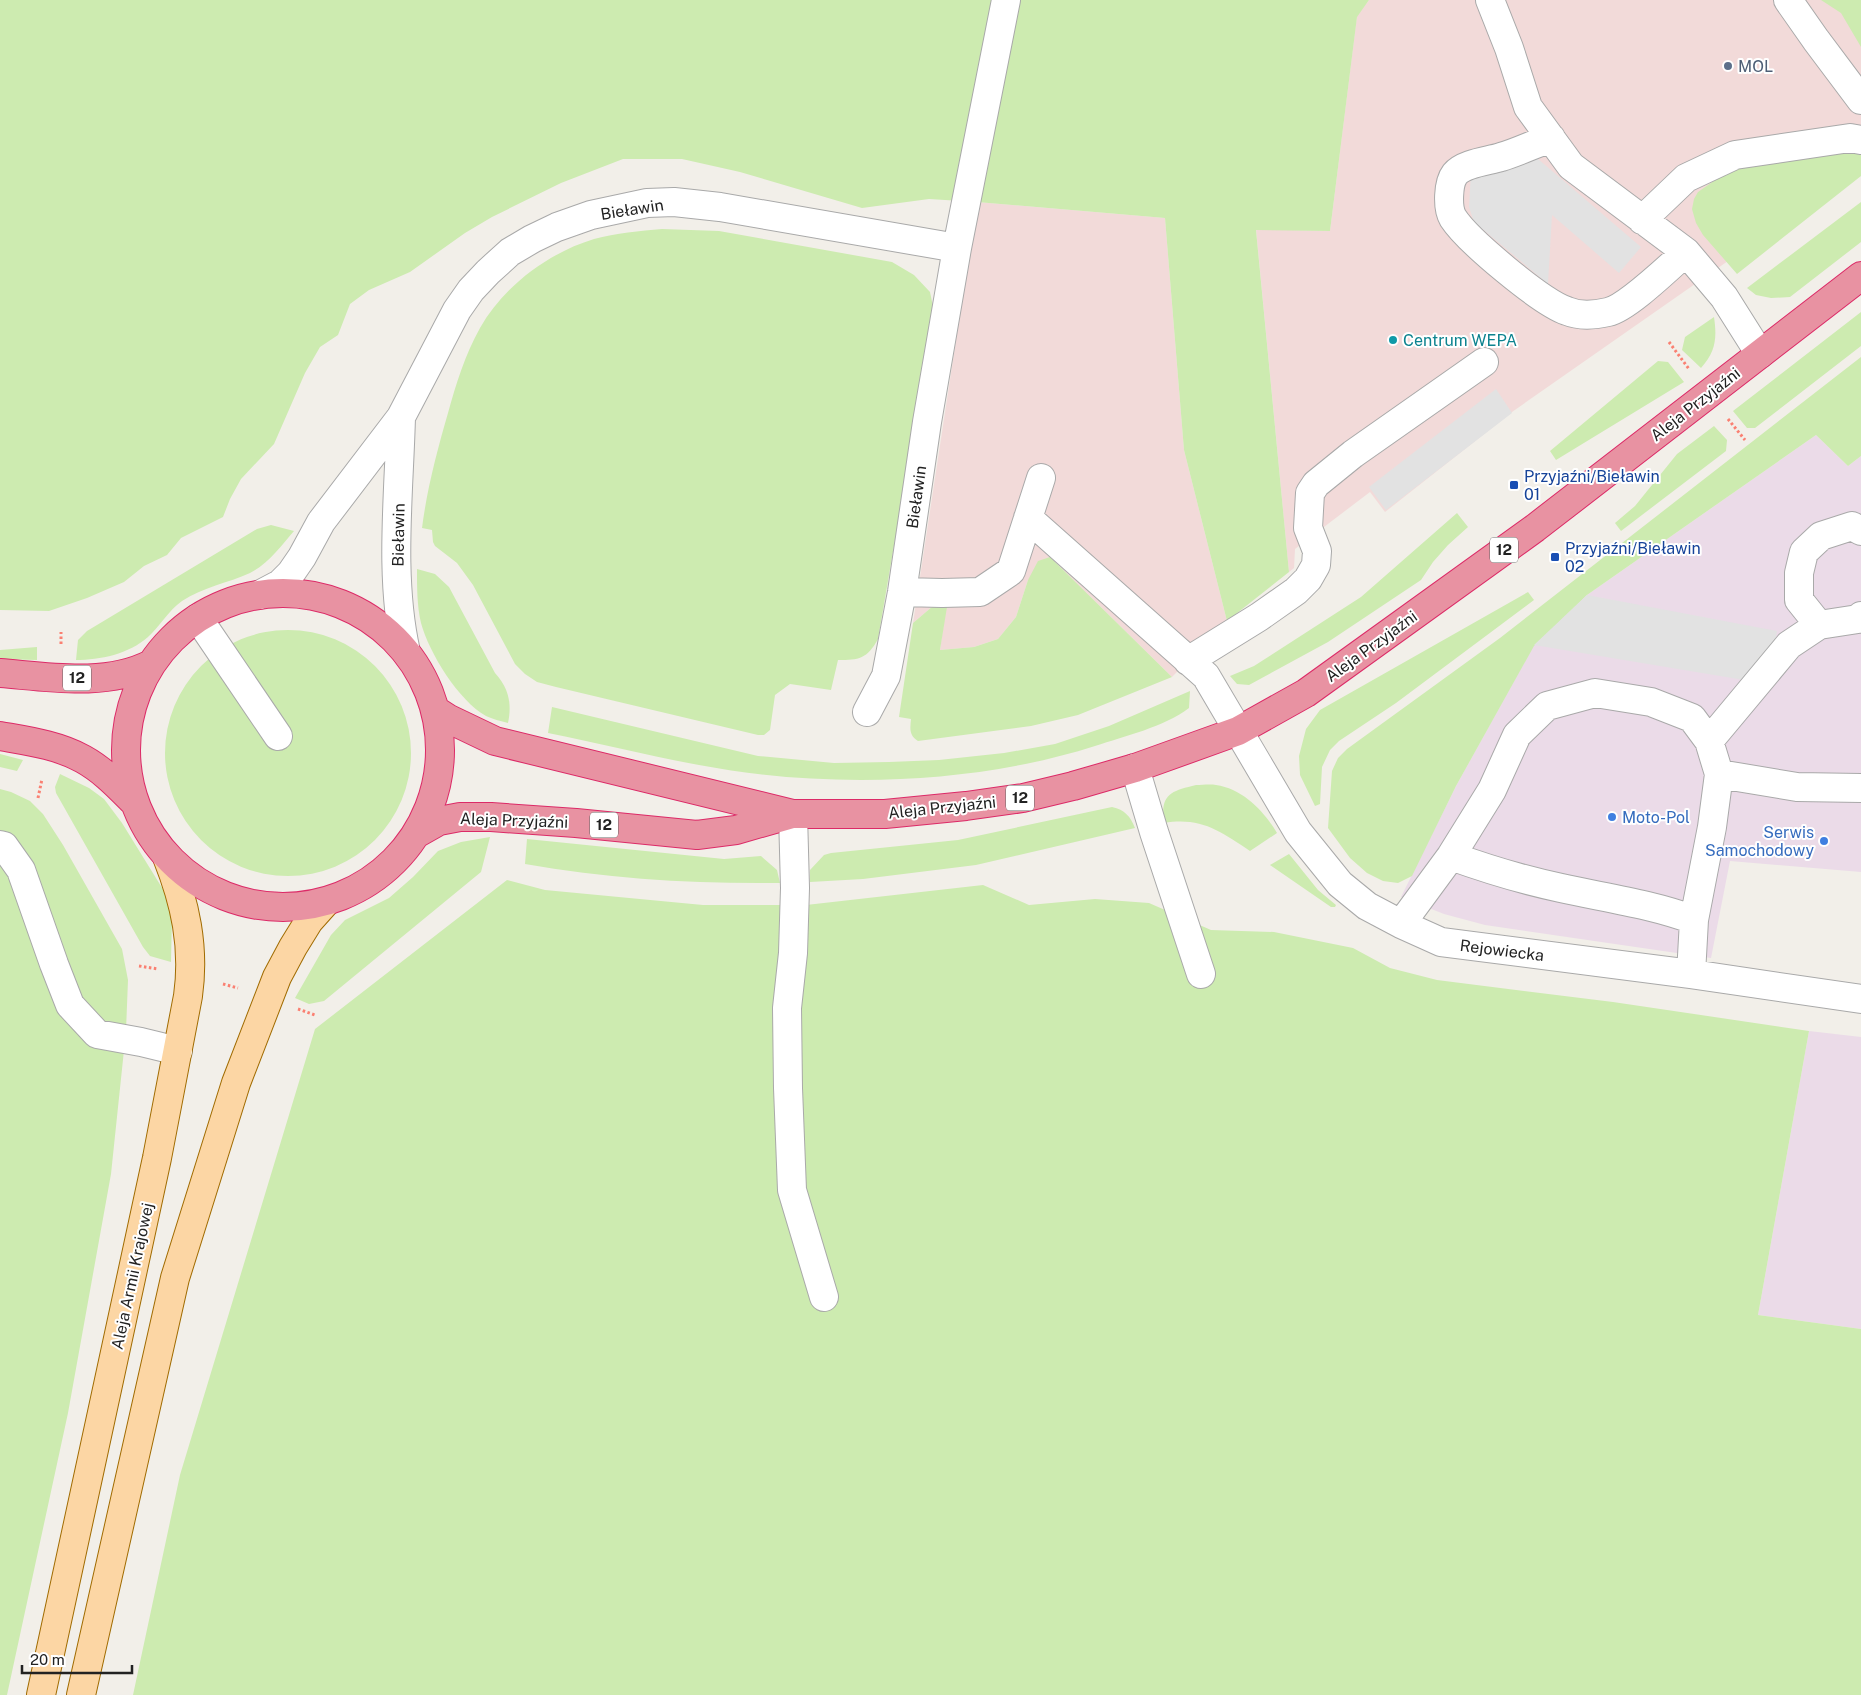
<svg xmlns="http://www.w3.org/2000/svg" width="1861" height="1695" font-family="'Public Sans',sans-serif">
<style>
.commercial{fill:#f2dad9}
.industrial{fill:#ebdbe8}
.grass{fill:#cdebb0}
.parking{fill:#e2e2e2}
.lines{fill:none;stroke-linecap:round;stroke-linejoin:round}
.minor-casing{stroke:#a9a9a9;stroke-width:30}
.major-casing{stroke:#a06b00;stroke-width:30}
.highway-casing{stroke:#dc2a67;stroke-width:30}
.path{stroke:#fa8072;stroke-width:3;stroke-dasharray:2.5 2.5;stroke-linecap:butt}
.minor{stroke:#fff;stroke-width:28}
.major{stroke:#fcd6a4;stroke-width:28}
.highway{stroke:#e892a2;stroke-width:28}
.service-dot{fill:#5c6f8a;stroke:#fff;stroke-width:2}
.culture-dot{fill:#0f9aa8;stroke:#fff;stroke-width:2}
.transit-dot{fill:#1a4fb4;stroke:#fff;stroke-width:2}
.shop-dot{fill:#3f7fe0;stroke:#fff;stroke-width:2}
.labels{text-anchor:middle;stroke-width:4;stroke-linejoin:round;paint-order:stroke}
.shield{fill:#fff;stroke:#646464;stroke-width:1}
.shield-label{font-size:15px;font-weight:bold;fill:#222}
.service-label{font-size:16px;fill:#4e5e75;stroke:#fff;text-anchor:start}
.street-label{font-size:16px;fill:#222;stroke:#fff}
.culture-label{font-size:16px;fill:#0d838f;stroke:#fff;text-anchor:start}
.transit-label{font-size:16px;fill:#164399;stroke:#fff;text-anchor:start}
.shop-label{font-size:16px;fill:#366cbe;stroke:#fff;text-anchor:start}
</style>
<rect width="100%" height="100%" fill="#f2efe9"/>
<path class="commercial" d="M 1369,0 L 1861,0 L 1861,168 L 1512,412 L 1385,512 L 1370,492 L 1295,549 L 1294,568 L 1289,572 L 1256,229 L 1330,231 L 1357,16 Z
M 977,202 L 1165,218 L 1184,450 L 1227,621 L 1172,677 L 1050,557 L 1028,580 L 1016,617 L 998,639 L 974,647 L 940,650 L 946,607 L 933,606 L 913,623 Z"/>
<path class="industrial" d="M 1816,435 L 1848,466 L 1861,456 L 1861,872 L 1730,861 L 1711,958 L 1485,925 L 1444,914 L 1401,897 L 1456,786 L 1534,645 L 1587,595 Z
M 1809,1031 L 1861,1037 L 1861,1329 L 1758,1315 Z"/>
<path class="grass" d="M 0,0 L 1369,0 L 1357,17 L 1330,231 L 1256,230 L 1289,572 L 1227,621 L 1184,450 L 1165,218 L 977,202 L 929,199 L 862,208 L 740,172 L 682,159 L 623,159 L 561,183 L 492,217 L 465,233 L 410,272 L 369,290 L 350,304 L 338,335 L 320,347 L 305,373 L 274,444 L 241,479 L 230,499 L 223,517 L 181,538 L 167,555 L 144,566 L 124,582 L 87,598 L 49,611 L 0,610 Z
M 1821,0 L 1861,0 L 1861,47 L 1841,13 Z
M 1861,150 L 1861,176 L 1737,274 L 1703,235 L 1696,223 L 1692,209 L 1694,199 L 1698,192 L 1731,169 Z
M 1861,202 L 1861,242 L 1790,297 L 1771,298 L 1756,295 L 1747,288 Z
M 662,229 L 719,231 L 892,262 L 914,275 L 930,292 L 935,316 L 914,429 L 878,639 C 867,659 859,660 838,660 L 831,690 L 790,684 L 775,695 L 770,730 L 764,735 L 758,735 L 556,687 L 537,682 L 525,674 L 515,664 L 473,585 L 457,563 L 435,546 L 433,542 L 432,530 L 422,528 C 427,489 437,451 448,413 C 456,384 465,355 480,328 C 504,286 548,253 594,239 C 616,233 640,231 662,229 Z
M 1861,312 L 1861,346 L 1755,428 L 1747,428 L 1733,411 Z
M 1714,317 C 1717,338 1716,351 1701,368 L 1682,350 L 1685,337 Z
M 1861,357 L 1861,456 L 1848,466 L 1816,435 L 1587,595 L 1534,646 L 1456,786 L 1412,876 L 1398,883 L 1383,881 L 1367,873 L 1350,858 L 1328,828 L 1332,771 L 1338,758 L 1347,749 L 1500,638 Z
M 1658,361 L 1668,362 L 1684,382 L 1556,460 L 1550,451 Z
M 1714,426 L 1727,440 L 1726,451 L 1621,531 L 1615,523 L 1635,506 L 1677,454 Z
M 1457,513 L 1468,527 L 1448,545 L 1433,562 L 1421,580 L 1328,642 L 1249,685 L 1237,684 L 1230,676 L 1254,666 L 1361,597 Z
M 271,525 L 294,531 C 281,546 268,564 250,573 C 228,583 203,587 182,601 C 168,611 160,626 148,637 C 129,654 100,660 76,660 L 78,640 L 87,631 L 257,529 Z
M 1050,557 L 1172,677 L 1078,715 L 1031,726 L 918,741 C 909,735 910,729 911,719 L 899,717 L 913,623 L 933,606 L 947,607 L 940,650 L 974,647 L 998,639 L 1016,617 L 1028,580 L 1038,561 Z
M 417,569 L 435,574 L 449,587 L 495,673 C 509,688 512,704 508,723 C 501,721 492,719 486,716 C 459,701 429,653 421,623 C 417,606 417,587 417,569 Z
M 1528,592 L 1534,600 L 1396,703 L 1339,741 L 1330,750 L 1322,767 L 1320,804 L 1315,806 L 1300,775 L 1299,756 L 1306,729 L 1320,710 Z
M165 753a123 123 0 1 1 246 0a123 123 0 1 1-246 0Z
M 37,647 L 37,660 L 0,659 L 0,650 Z
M 1190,691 L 1189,708 C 1164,727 1125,736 1095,746 C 973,785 825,789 699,765 C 649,756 599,743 548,733 L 552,707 L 758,756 L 834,763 L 889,762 L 939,760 L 1004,753 L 1055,744 L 1109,726 Z
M 0,754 L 23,760 L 17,771 L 0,767 Z
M 60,774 L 89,788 L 104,799 L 122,823 L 164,891 L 172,917 L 171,962 L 150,956 L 143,947 L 56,793 L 55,787 Z
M 1196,785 C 1202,785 1210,784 1216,785 C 1243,789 1264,811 1277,833 L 1250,851 C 1220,831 1201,817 1164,823 C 1160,794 1171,791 1196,785 Z
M 0,789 L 11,792 L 30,801 L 43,814 L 63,845 L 122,949 L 128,980 L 126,1031 L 111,1174 L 68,1413 L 7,1695 L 0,1695 Z
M 1112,807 C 1125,810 1130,816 1135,828 L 976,865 L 863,879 L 810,882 L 810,870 L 824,855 L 831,853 L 958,840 Z
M 490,837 L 481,872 L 324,1001 L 309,1004 L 295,998 L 331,935 L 345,920 L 389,898 L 413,877 L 438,851 L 461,842 Z
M 527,839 L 724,859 L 761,856 L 777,870 L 780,883 C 694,884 609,879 525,864 Z
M 1289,854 L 1318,890 L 1336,905 L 1335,907 L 1331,907 L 1270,865 Z
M 507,880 L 545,890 L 703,905 L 806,905 L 983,885 L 1029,905 L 1095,899 L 1149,903 L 1211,930 L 1274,932 L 1353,948 L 1390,968 L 1437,980 L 1613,1002 L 1809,1031 L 1758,1315 L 1861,1329 L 1861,1695 L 133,1695 L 180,1475 L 315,1029 Z"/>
<path class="parking" d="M 1531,153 L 1641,247 L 1619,273 L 1552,215 L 1548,284 L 1474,222 L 1469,207 L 1471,172 Z
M 1496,389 L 1512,413 L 1386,510 L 1369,487 Z
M 1587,595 L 1777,631 L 1768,684 L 1534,645 Z"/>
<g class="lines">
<defs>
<path id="minor" d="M 1490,0 L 1509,48 L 1528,107 L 1571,166 L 1686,252 L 1724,297 L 1760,354
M 1788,0 L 1816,40 L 1861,100
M 1551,138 C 1534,144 1518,152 1501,157 C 1489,161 1464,163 1455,174 C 1448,183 1447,208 1453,218 C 1468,241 1541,302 1567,311 C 1579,316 1595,315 1608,312 C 1627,308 1669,267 1686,252
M 1642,220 L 1686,178 L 1735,155 L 1850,138 L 1861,140
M 401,417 C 399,494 389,577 406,652
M 1028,518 L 1206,676 L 1298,832 L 1340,884 L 1367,906 L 1401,924 L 1441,942 L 1691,974 L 1861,999
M 902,592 L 942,593 L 980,592 L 1011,571 L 1041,478
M 259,595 L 280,584 L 291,573 L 302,557 L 321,522 L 401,417 L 457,310 L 471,290 L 488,272 L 510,252 L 532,239 L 557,227 L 591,215 L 647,203 L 674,202 L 720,207 L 957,248
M 198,618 L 278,736
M 1819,625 L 1799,600 L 1799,573 L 1804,552 L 1821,536 L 1852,526 L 1861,531
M 1188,661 L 1259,617 L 1296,591 L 1308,579 L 1316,565 L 1317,551 L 1308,528 L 1310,493 L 1316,484 L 1353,454 L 1484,362
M 867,712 L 886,676 L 902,592 L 927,422 L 957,248 L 1006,0
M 1709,741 L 1789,645 L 1819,625 L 1858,619 L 1861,616
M 1135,768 L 1154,832 L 1201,974
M 1719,774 L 1797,787 L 1861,788
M 793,814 L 795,888 L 793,953 L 787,1008 L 788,1088 L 792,1190 L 824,1297
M 0,845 L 4,846 L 21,870 L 54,964 L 70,1005 L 97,1034 L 141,1042 L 178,1051
M 1451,856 C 1487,869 1523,880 1561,888 C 1606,898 1651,904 1694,920
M 1401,924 L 1451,856 L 1492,790 L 1517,735 L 1547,706 L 1595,693 L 1651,702 L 1692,718 L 1709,741 L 1719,774 L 1712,827 L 1694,920 L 1691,974"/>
<path id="major" d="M 41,1695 L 157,1158 L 188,996 C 195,947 185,902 167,857
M 81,1695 L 175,1278 L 236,1083 L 277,977 L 293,947 L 309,921 L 326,902"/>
<path id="highway" d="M126 750a157 157 0 1 1 314 0a157 157 0 1 1-314 0Z
M 0,673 C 49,677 106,687 151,664
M 435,710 L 449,719 L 495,741 L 793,814 L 885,814 L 966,806 L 1023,798 L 1073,786 L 1135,768 L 1238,731 L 1306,693 L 1535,528 L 1861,276
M 0,736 C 28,741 58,745 83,759 C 103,770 118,786 134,802
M 416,834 L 439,821 L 460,817 L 491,817 L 576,823 L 697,835 L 736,830 L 792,814"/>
</defs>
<use href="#minor" class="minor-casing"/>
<use href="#major" class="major-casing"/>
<use href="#highway" class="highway-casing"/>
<path class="path" d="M 1669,342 L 1689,369
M 1728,419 L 1745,440
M 61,644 L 61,632
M 38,798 L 42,779
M 139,966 L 158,969
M 223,984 L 238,988
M 298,1009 L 315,1015"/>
<use href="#minor" class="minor"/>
<use href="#major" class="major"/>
<use href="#highway" class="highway"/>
</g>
<circle class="service-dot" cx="1728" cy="66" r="5"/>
<circle class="culture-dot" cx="1393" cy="340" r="5"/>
<g class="transit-dot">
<rect x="1509" y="480" width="10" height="10" rx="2.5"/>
<rect x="1550" y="552" width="10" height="10" rx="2.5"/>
</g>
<g class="shop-dot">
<circle cx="1612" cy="817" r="5"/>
<circle cx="1824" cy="841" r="5"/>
</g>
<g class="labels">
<g class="shield">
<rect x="1490" y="537.5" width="28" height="25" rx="4"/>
<rect x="63" y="665.5" width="28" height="25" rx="4"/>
<rect x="1006" y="785.5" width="28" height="25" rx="4"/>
<rect x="590" y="812.5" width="28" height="25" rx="4"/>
</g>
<g class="shield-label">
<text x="1504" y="555">12</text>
<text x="77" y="683">12</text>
<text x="1020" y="803">12</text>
<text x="604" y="830">12</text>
</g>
<g class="service-label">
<text x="1738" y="72">MOL</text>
</g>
<g class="street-label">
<text transform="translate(632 209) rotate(-9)" y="6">Bieławin</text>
<text transform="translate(1695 404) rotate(-38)" y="6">Aleja Przyjaźni</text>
<text transform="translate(916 497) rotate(-82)" y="6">Bieławin</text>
<text transform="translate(398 535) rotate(-89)" y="6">Bieławin</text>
<text transform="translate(1371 646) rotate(-36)" y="6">Aleja Przyjaźni</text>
<text transform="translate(942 807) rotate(-6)" y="6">Aleja Przyjaźni</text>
<text transform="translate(514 820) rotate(2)" y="6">Aleja Przyjaźni</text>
<text transform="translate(1502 950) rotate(7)" y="6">Rejowiecka</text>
<text transform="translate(132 1276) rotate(-78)" y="6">Aleja Armii Krajowej</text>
</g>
<g class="culture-label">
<text x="1403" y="346">Centrum WEPA</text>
</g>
<g class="transit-label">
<text x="1524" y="482">Przyjaźni/Bieławin<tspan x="1524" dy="18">01</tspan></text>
<text x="1565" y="554">Przyjaźni/Bieławin<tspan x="1565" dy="18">02</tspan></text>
</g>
<g class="shop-label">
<text x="1622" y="823">Moto-Pol</text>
<text x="1814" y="838" text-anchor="end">Serwis<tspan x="1814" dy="18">Samochodowy</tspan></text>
</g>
</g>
<path d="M22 1665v8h110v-8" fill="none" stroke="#222222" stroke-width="2.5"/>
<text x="30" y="1665" font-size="15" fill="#222222" stroke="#ffffff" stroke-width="4" paint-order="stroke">20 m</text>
</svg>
